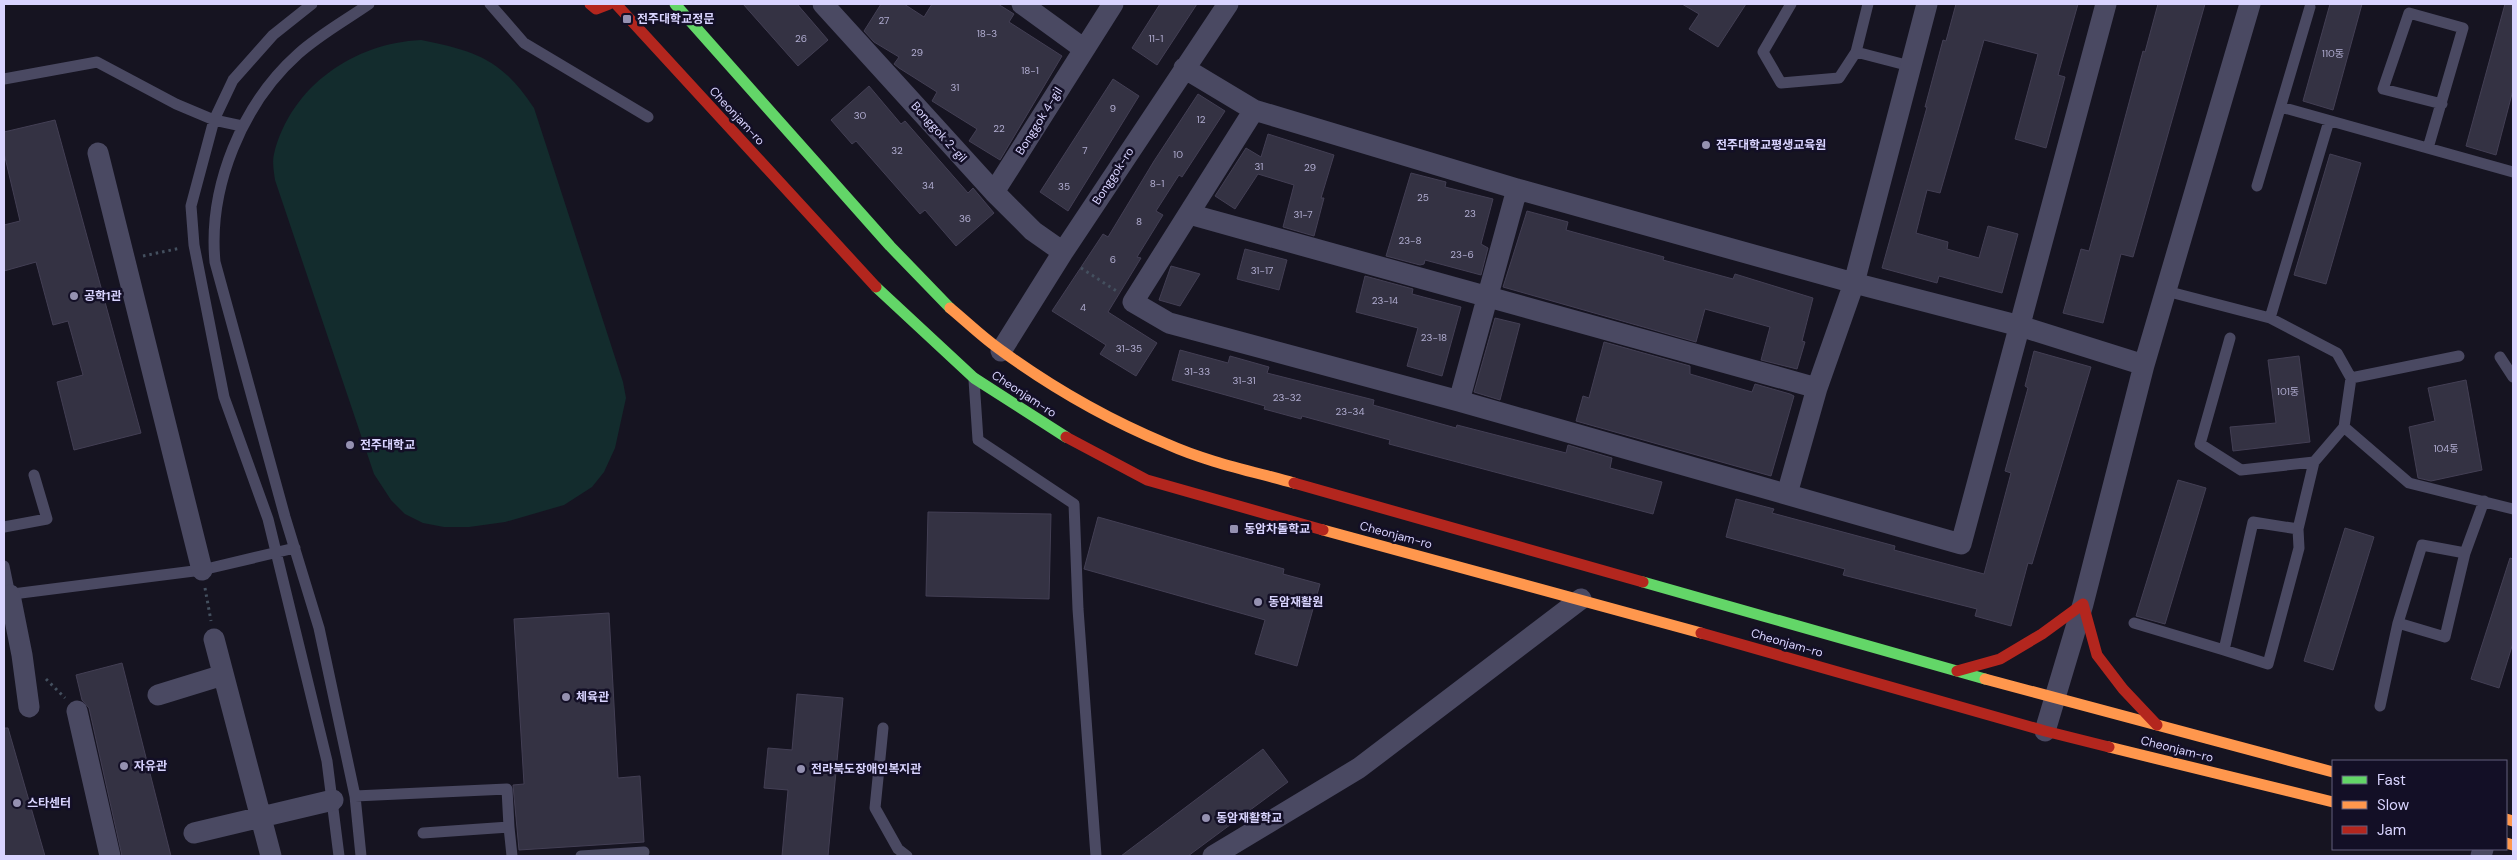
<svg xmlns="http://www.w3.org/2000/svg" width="2517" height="860" font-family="'DM Sans','Noto Sans KR',sans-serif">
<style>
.green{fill:#132c2d}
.building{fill:#343243;stroke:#433f54}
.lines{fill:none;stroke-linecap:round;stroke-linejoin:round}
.path{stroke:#44505f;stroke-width:3;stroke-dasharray:2.5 4;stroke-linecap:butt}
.lane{stroke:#4a4962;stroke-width:11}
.street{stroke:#4a4962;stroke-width:21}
.fast{stroke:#63d668;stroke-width:11}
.slow{stroke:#ff974d;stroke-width:11}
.jam{stroke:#b3261e;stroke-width:11}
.poi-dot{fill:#9591b1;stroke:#130f26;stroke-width:2}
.labels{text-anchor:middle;stroke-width:5;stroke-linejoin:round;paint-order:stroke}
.number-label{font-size:10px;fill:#b0acd0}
.poi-label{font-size:12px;font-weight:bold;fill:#d9d4ff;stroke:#130f26;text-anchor:start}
.street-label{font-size:12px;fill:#d9d4ff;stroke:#130f26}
</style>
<rect width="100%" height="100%" fill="#161421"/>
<path class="green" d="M 421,40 C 475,51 502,59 534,108 L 623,382 L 626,398 L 615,448 L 604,472 L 592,487 L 564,505 L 505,522 L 469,527 L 444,527 L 423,523 L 405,514 L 391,500 L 374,474 L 275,180 C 274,172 272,162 274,154 C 291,86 354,43 421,40 Z"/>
<path class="building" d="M 743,4 L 797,4 L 828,40 L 798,66 Z
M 881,4 L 904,4 L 924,17 L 932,4 L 998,4 L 1014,14 L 1009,22 L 1062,56 L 1000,160 L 969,141 L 977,129 L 932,101 L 937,92 L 899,68 L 894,64 L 899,57 L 874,42 L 864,31 Z
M 1160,4 L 1197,4 L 1157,65 L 1132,48 Z
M 1682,4 L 1746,4 L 1718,47 L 1689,29 L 1699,14 Z
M 1956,4 L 2078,4 L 2058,75 L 2065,77 L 2046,148 L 2015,139 L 2038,54 L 1984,40 L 1940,193 L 1927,190 L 1916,233 L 1948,242 L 1947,249 L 1979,258 L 1988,226 L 2018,234 L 2002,293 L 1939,276 L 1937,283 L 1882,268 L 1927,107 L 1925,107 L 1943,40 L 1946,41 Z
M 2158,4 L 2205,4 L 2133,257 L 2121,254 L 2103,323 L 2063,313 L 2081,249 L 2089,251 L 2143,51 L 2145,52 Z
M 2330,4 L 2362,4 L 2333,110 L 2303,101 Z
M 2505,4 L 2513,4 L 2513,90 L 2496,155 L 2466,146 Z
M 1113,79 L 1139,96 L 1068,211 L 1040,192 Z
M 869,86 L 901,124 L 905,121 L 968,193 L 973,188 L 994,213 L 956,246 L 925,210 L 920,214 L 856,141 L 852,144 L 831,120 Z
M 1198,94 L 1225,111 L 1182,177 L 1179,175 L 1156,211 L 1163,215 L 1137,257 L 1141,258 L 1108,312 L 1157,343 L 1136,376 L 1100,354 L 1106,345 L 1052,311 L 1103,234 L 1108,237 L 1154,161 Z
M 55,120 L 141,433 L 74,450 L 57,382 L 83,375 L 68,321 L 53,325 L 36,262 L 4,271 L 4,225 L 20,221 L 4,153 L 4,132 Z
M 1268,134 L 1334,155 L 1321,198 L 1324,198 L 1314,236 L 1283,227 L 1294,185 L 1258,174 L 1235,209 L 1215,196 L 1246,148 L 1261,157 Z
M 2330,154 L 2361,163 L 2326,284 L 2294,275 Z
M 1411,173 L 1446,182 L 1445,187 L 1493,199 L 1481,244 L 1488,248 L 1481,275 L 1425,260 L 1424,264 L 1420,265 L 1386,256 Z
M 1527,211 L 1568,222 L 1566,230 L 1664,257 L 1663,260 L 1733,279 L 1735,274 L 1813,298 L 1802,341 L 1805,342 L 1797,369 L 1761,360 L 1770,327 L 1705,309 L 1696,342 L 1503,287 Z
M 1245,249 L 1287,260 L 1279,290 L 1237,279 Z
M 1171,266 L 1200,274 L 1180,306 L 1159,300 Z
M 1365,276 L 1413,289 L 1412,294 L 1461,307 L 1442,376 L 1407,366 L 1418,328 L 1356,312 Z
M 1495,318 L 1520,324 L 1500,400 L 1474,392 Z
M 1604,342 L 1690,366 L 1690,374 L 1752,392 L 1755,384 L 1790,394 L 1794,396 L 1771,476 L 1576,421 L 1583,396 L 1589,398 Z
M 1180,350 L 1228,363 L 1230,356 L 1269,367 L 1267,373 L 1374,400 L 1373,405 L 1456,428 L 1457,425 L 1566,453 L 1568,445 L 1612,458 L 1610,468 L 1662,482 L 1653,514 L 1389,444 L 1390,440 L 1302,416 L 1301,419 L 1264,409 L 1265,406 L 1172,380 Z
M 2034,351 L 2091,367 L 2032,564 L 2028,563 L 2011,626 L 1975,616 L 1977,609 L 1843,575 L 1845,569 L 1726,537 L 1736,499 L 1774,509 L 1772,513 L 1895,546 L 1894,550 L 1984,574 L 2011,473 L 2005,471 L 2028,388 L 2025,386 Z
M 2299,356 L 2310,442 L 2233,451 L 2230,427 L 2276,423 L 2268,360 Z
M 2466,380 L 2482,470 L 2431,481 L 2418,478 L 2409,427 L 2435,421 L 2428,388 Z
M 2178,480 L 2206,488 L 2165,624 L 2136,616 Z
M 928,512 L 1051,514 L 1049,599 L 926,596 Z
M 1098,517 L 1284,569 L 1283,574 L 1320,584 L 1297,666 L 1255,654 L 1265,620 L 1084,569 Z
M 2345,528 L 2374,537 L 2333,670 L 2304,661 Z
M 2510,558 L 2513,559 L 2513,643 L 2499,688 L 2471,679 Z
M 609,613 L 618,778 L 640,776 L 644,842 L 519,850 L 513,785 L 524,784 L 514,619 Z
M 122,663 L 171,856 L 122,856 L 89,708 L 82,700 L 76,675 Z
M 797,694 L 843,698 L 828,856 L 782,856 L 788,790 L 764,788 L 768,748 L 792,750 Z
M 4,728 L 8,728 L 45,856 L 4,856 Z
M 1263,749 L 1288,782 L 1188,856 L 1121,856 Z"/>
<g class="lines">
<path class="path" d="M 143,256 L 181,248
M 1081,268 L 1118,292
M 205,588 L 211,621
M 46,679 L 65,698"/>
<path class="lane" d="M 312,4 L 273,35 L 233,80 L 214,120 L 191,206 L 194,245 L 224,397 L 268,519 L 327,761 L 339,856
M 490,4 L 524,43 L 648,117
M 1791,4 L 1763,52 L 1781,83 L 1839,78 L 1856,52 L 1868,4
M 1856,52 L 1910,66
M 4,79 L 97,62 L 176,104 L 214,120 L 242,126
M 2281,107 L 2513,172
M 2428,148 L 2463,28 L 2409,13 L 2383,89 L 2442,104
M 2257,186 L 2310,7
M 2166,291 L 2270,318 L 2337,353 L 2351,378 L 2344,427 L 2409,483 L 2513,509
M 2270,318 L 2329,121
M 2230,338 L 2200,444 L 2241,470 L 2314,462 L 2344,427
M 2500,357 L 2513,377
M 2351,378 L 2459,356
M 974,380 L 978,440 L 1074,504 L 1078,609 L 1096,856
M 4,527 L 47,519 L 34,475
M 2298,529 L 2299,548 L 2268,664 L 2224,650 L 2253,522 L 2298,529 L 2314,462
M 4,566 L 10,595
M 5,595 L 202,570 L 295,548
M 2134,623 L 2224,650
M 2398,623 L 2445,637 L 2465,553 L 2484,501
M 2380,706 L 2398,623 L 2422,545 L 2465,553
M 883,728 L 875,808 L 898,849 L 907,856
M 355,796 L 507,789 L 509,827 L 423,833
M 509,827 L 512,856
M 361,856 L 355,796 L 319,628 L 285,517 L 215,262 C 208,187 242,104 298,54 C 319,35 346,20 369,4
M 581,856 L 644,852"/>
<path class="street" d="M 823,4 L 994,192 L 1033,231 L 1063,252
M 1022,4 L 1084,49
M 1184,68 L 1254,110 L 1517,189 L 1854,283 L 2020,326 L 2144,365
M 1254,110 L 1133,302 L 1169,323 L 1459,401 L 1961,544 L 2106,4
M 98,153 L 202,570
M 994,192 L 1113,4
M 1189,214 L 1817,388
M 1001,351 L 1063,252 L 1228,4
M 1459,401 L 1517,189
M 1787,494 L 1817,388 L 1854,283 L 1927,4
M 10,595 L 22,655 L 29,707
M 214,639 L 271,856
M 158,695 L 223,675
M 77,711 L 110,856
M 2045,731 L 2083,604 L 2144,365 L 2250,4
M 194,833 L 333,800
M 1213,856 L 1359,768 L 1581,599
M 2481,856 L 2483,849"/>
<path class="fast" d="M 675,4 L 890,246 L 950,308
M 876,287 L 974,378 L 1066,437
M 1643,582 L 1985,679"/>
<path class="slow" d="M 950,308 C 967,322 983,338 1002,351 C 1053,388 1109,420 1167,444 C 1207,462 1251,471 1294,483
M 1323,530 L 1701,633
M 1985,679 L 2333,772
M 2109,747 L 2333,802
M 2506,819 L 2513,821
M 2506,843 L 2513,845"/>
<path class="jam" d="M 590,4 L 596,9 L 609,4
M 616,4 L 876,287
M 1066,437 L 1147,480 L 1323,530
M 1294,483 L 1643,582
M 1701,633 L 2045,731 L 2109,747
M 1957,671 L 2000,659 L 2042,634 L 2083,604 L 2097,655 L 2123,689 L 2157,725"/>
</g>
<g class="poi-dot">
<rect x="622" y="14" width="10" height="10" rx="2.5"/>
<circle cx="1706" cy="145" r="5"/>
<circle cx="74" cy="296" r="5"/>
<circle cx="350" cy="445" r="5"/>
<rect x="1229" y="524" width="10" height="10" rx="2.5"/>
<circle cx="1258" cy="602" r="5"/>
<circle cx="566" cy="697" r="5"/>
<circle cx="124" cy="766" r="5"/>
<circle cx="801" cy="769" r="5"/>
<circle cx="17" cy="803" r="5"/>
<circle cx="1206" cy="818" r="5"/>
</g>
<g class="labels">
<g class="number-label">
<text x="884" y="24">27</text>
<text x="987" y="37">18-3</text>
<text x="801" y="42">26</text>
<text x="1156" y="42">11-1</text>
<text x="917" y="56">29</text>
<text x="2333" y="57">110동</text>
<text x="1030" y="74">18-1</text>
<text x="955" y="91">31</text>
<text x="1113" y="112">9</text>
<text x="860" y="119">30</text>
<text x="1201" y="123">12</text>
<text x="999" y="132">22</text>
<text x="897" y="154">32</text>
<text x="1085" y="154">7</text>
<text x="1178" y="158">10</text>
<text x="1259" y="170">31</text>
<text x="1310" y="171">29</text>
<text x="1157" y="187">8-1</text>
<text x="928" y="189">34</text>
<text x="1064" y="190">35</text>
<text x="1423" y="201">25</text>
<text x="1470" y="217">23</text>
<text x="1303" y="218">31-7</text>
<text x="965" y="222">36</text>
<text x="1139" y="225">8</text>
<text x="1410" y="244">23-8</text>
<text x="1462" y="258">23-6</text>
<text x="1113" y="263">6</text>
<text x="1262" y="274">31-17</text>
<text x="1385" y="304">23-14</text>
<text x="1083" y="311">4</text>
<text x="1434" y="341">23-18</text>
<text x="1129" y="352">31-35</text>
<text x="1197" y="375">31-33</text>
<text x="1244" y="384">31-31</text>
<text x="2288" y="395">101동</text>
<text x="1287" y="401">23-32</text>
<text x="1350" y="415">23-34</text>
<text x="2446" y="452">104동</text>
</g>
<g class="poi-label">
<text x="637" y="23">전주대학교정문</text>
<text x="1716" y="149">전주대학교평생교육원</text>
<text x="84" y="300">공학1관</text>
<text x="360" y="449">전주대학교</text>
<text x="1244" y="533">동암차돌학교</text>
<text x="1268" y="606">동암재활원</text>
<text x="576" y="701">체육관</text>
<text x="134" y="770">자유관</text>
<text x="811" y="773">전라북도장애인복지관</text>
<text x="27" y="807">스타센터</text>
<text x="1216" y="822">동암재활학교</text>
</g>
<g class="street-label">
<text transform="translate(737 116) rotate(47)" y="4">Cheonjam-ro</text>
<text transform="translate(1039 121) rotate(-58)" y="4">Bonggok 4-gil</text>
<text transform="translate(939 132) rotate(48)" y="4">Bonggok 2-gil</text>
<text transform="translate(1113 176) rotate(-57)" y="4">Bonggok-ro</text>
<text transform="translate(1024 394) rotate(33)" y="4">Cheonjam-ro</text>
<text transform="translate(1396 535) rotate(15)" y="4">Cheonjam-ro</text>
<text transform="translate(1787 643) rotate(16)" y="4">Cheonjam-ro</text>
<text transform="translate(2177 749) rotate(14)" y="4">Cheonjam-ro</text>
</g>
</g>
<rect width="2517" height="860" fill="none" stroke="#d9d4ff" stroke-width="10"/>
<rect x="2332" y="760" width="175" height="90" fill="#130f26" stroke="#625e7d"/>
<rect x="2342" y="776" width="25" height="8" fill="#63d668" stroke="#625e7d"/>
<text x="2377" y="785" font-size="15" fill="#d9d4ff">Fast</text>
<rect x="2342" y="801" width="25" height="8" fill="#ff974d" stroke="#625e7d"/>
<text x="2377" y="810" font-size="15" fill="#d9d4ff">Slow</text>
<rect x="2342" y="826" width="25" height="8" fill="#b3261e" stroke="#625e7d"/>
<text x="2377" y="835" font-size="15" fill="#d9d4ff">Jam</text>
</svg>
